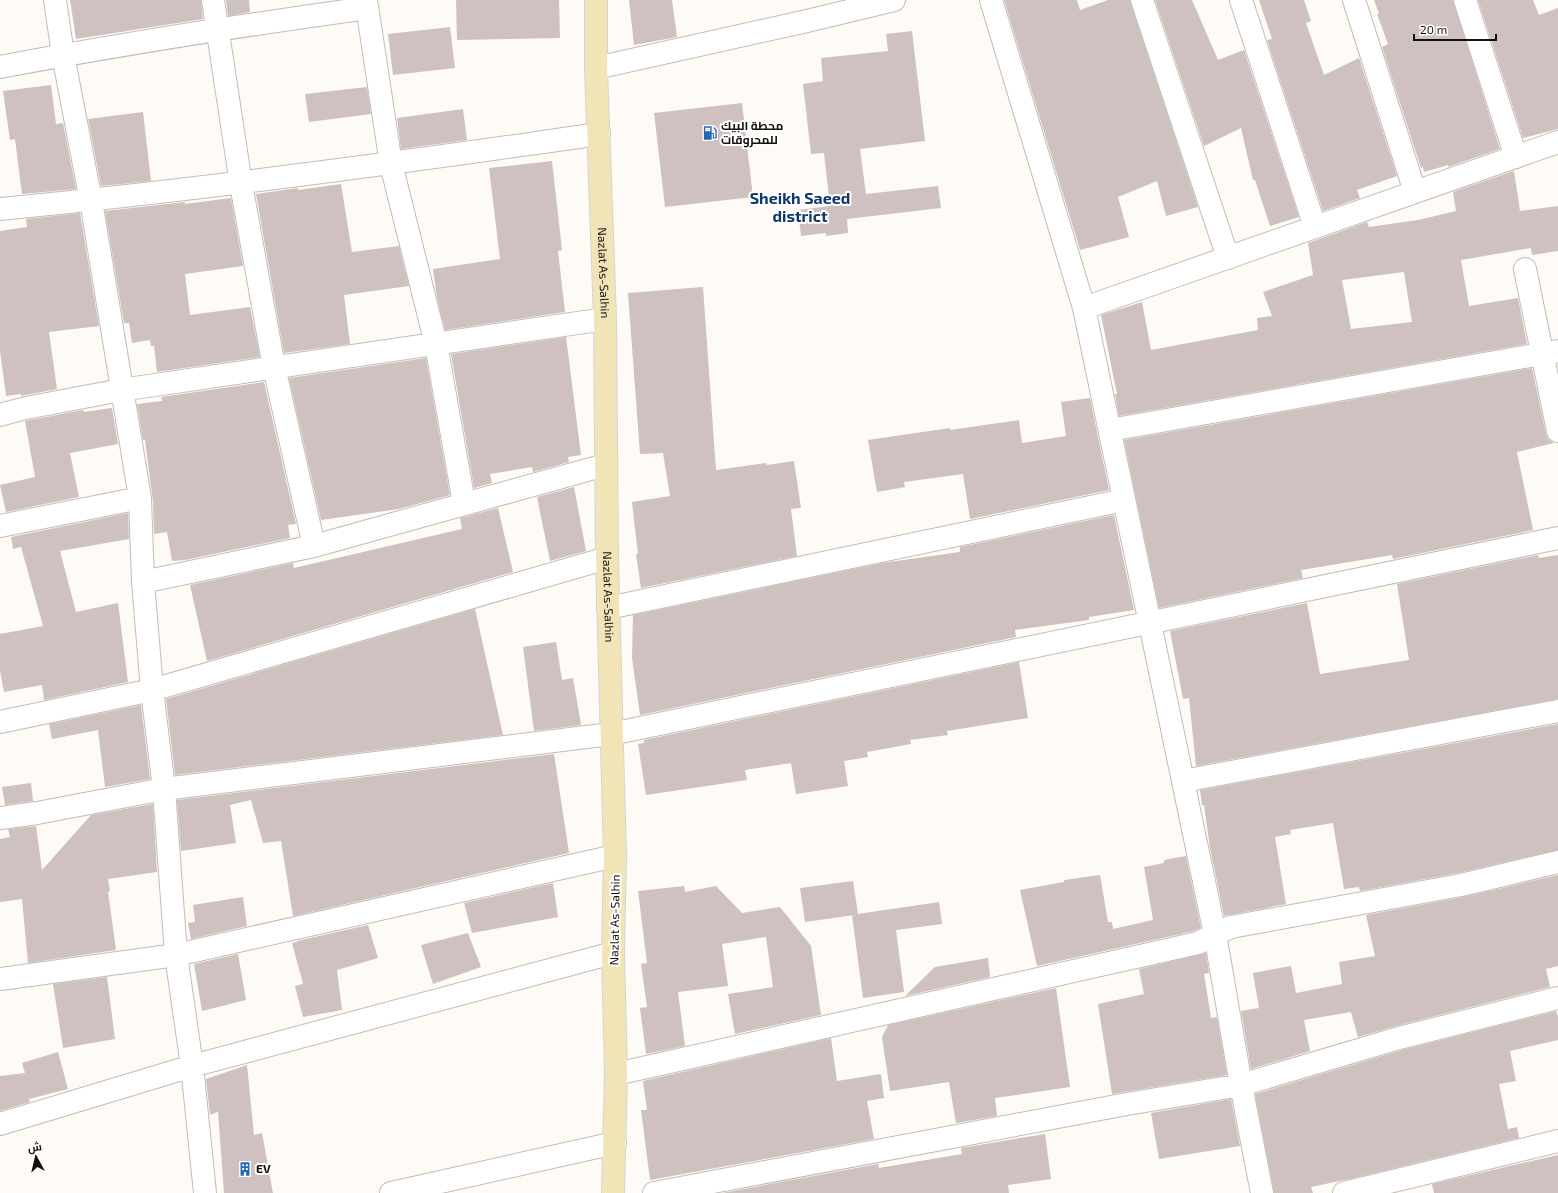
<svg xmlns="http://www.w3.org/2000/svg" width="1558" height="1193" font-family="'Exo 2',Cairo,sans-serif">
<style>
.building{fill:#cec1bf;fill-rule:evenodd}
.lines{fill:none;stroke-linecap:round;stroke-linejoin:round}
.minor-casing{stroke:#c4bbb4;stroke-width:24}
.primary-casing{stroke:#d5d4d3;stroke-width:24}
.minor{stroke:#fff;stroke-width:22}
.primary{stroke:#f1e5b8;stroke-width:22}
.labels{text-anchor:middle;stroke-width:4;stroke-linejoin:round;paint-order:stroke}
.poi-label{font-size:12px;font-weight:bold;fill:#13100d;stroke:#fff;text-anchor:start}
.street-label{font-size:12px;fill:#13100d;stroke:#fff}
.district-label{font-size:16px;font-weight:bold;fill:#0f396d;stroke:#fff}
</style>
<rect width="100%" height="100%" fill="#fefaf6"/>
<path class="building" d="M 70,0 L 201,0 L 203,19 L 76,39 Z
M 226,0 L 249,0 L 250,12 L 228,16 Z
M 456,0 L 559,0 L 560,38 L 457,40 Z
M 629,0 L 672,0 L 677,37 L 634,45 Z
M 1004,0 L 1077,0 L 1080,10 L 1108,0 L 1130,0 L 1198,207 L 1166,216 L 1157,181 L 1118,197 L 1129,237 L 1080,250 Z
M 1155,0 L 1192,0 L 1218,60 L 1244,50 L 1299,217 L 1270,226 L 1255,180 L 1253,180 L 1241,128 L 1204,146 Z
M 1259,0 L 1304,0 L 1311,21 L 1306,23 L 1324,75 L 1359,58 L 1397,176 L 1357,190 L 1360,198 L 1323,211 L 1267,40 L 1272,39 Z
M 1374,0 L 1453,0 L 1500,149 L 1448,167 L 1448,165 L 1424,172 L 1423,167 L 1421,168 L 1382,47 L 1388,44 L 1377,14 L 1379,14 Z
M 1478,0 L 1533,0 L 1539,15 L 1558,8 L 1558,129 L 1523,138 Z
M 450,27 L 455,68 L 393,75 L 388,34 Z
M 912,31 L 925,141 L 860,149 L 866,194 L 938,186 L 941,208 L 847,219 L 848,233 L 826,236 L 826,233 L 801,236 L 798,210 L 830,206 L 824,153 L 811,154 L 803,84 L 823,81 L 821,58 L 888,51 L 886,34 Z
M 51,85 L 56,124 L 63,123 L 76,189 L 22,194 L 15,139 L 10,140 L 3,91 Z
M 367,87 L 371,114 L 309,122 L 305,94 Z
M 742,103 L 753,197 L 665,207 L 654,113 Z
M 463,109 L 467,140 L 401,149 L 397,118 Z
M 143,112 L 151,181 L 101,186 L 88,119 Z
M 552,161 L 562,250 L 558,251 L 565,312 L 445,330 L 437,298 L 433,269 L 500,259 L 489,168 Z
M 1514,171 L 1520,211 L 1558,206 L 1558,251 L 1532,255 L 1531,248 L 1461,260 L 1469,306 L 1518,298 L 1527,344 L 1119,416 L 1115,394 L 1117,394 L 1101,315 L 1142,302 L 1151,350 L 1258,330 L 1257,318 L 1272,316 L 1263,292 L 1313,275 L 1308,243 L 1367,222 L 1369,227 L 1418,220 L 1456,211 L 1453,192 ZM 1404,272 L 1412,322 L 1351,329 L 1342,280 Z
M 341,184 L 352,252 L 399,246 L 409,286 L 344,295 L 350,344 L 284,353 L 256,194 L 298,188 L 298,190 Z
M 231,198 L 243,266 L 185,274 L 190,315 L 250,307 L 260,357 L 157,372 L 154,346 L 151,346 L 150,340 L 132,343 L 129,323 L 124,323 L 105,211 L 185,202 L 185,204 Z
M 80,213 L 99,326 L 49,332 L 57,389 L 21,396 L 21,394 L 6,396 L 0,351 L 0,231 L 27,227 L 26,219 Z
M 703,287 L 716,470 L 766,463 L 767,465 L 794,461 L 801,508 L 791,509 L 797,556 L 641,588 L 636,554 L 638,554 L 632,502 L 670,496 L 663,453 L 640,454 L 628,293 Z
M 566,337 L 581,455 L 568,457 L 569,462 L 533,472 L 532,467 L 490,474 L 492,483 L 474,488 L 451,354 Z
M 426,358 L 450,495 L 399,509 L 321,520 L 289,378 Z
M 1532,368 L 1546,434 L 1548,439 L 1554,443 L 1517,452 L 1533,530 L 1393,559 L 1392,555 L 1301,570 L 1303,578 L 1159,608 L 1124,440 Z
M 264,382 L 296,524 L 288,525 L 290,538 L 185,560 L 172,561 L 167,532 L 154,534 L 153,502 L 145,440 L 143,440 L 137,404 L 162,401 L 161,397 Z
M 1090,398 L 1109,490 L 970,519 L 963,474 L 904,482 L 905,487 L 877,492 L 868,440 L 950,428 L 950,430 L 1019,420 L 1022,443 L 1066,436 L 1061,402 Z
M 112,408 L 118,444 L 70,453 L 79,497 L 6,512 L 0,485 L 35,477 L 25,421 L 83,410 L 84,412 Z
M 574,487 L 586,551 L 550,561 L 537,497 Z
M 498,508 L 513,572 L 207,661 L 190,585 L 293,563 L 294,568 L 462,529 L 460,518 Z
M 128,513 L 129,539 L 60,551 L 76,612 L 118,603 L 128,682 L 44,700 L 42,685 L 4,692 L 0,671 L 0,634 L 43,626 L 21,547 L 13,549 L 11,537 Z
M 1114,515 L 1134,610 L 1089,617 L 1089,620 L 1015,630 L 1016,637 L 640,715 L 632,658 L 633,615 L 882,563 L 960,552 L 960,547 Z
M 1538,555 L 1539,558 L 1558,555 L 1558,699 L 1196,766 L 1189,698 L 1183,699 L 1170,631 L 1307,603 L 1320,674 L 1409,660 L 1397,584 Z
M 475,609 L 503,735 L 175,775 L 166,699 Z
M 556,642 L 562,680 L 573,678 L 581,725 L 534,731 L 523,647 Z
M 1019,662 L 1028,718 L 947,731 L 948,735 L 910,740 L 911,744 L 867,752 L 868,757 L 844,761 L 848,786 L 796,794 L 791,763 L 745,770 L 747,780 L 646,795 L 638,744 L 644,743 L 644,740 Z
M 141,705 L 150,779 L 105,787 L 98,730 L 52,739 L 49,724 Z
M 1558,724 L 1558,850 L 1458,873 L 1360,891 L 1359,887 L 1344,889 L 1333,823 L 1290,830 L 1291,834 L 1275,837 L 1286,904 L 1224,916 L 1210,848 L 1204,805 L 1202,805 L 1200,790 Z
M 554,754 L 569,853 L 293,916 L 281,841 L 263,843 L 251,800 L 230,805 L 236,843 L 181,851 L 177,800 Z
M 31,783 L 33,801 L 5,805 L 2,787 Z
M 153,804 L 157,872 L 108,879 L 110,891 L 108,892 L 116,950 L 28,963 L 22,899 L 0,902 L 0,839 L 10,837 L 8,829 L 36,826 L 42,870 L 91,815 Z
M 1186,856 L 1201,928 L 1194,931 L 1037,966 L 1020,890 L 1064,882 L 1064,880 L 1100,875 L 1108,922 L 1112,922 L 1113,929 L 1153,920 L 1144,867 L 1164,863 L 1164,860 Z
M 1558,875 L 1558,966 L 1546,969 L 1550,987 L 1396,1026 L 1358,1037 L 1351,1012 L 1304,1020 L 1310,1051 L 1251,1069 L 1241,1011 L 1259,1008 L 1253,973 L 1291,966 L 1296,993 L 1342,984 L 1339,962 L 1375,956 L 1366,915 L 1463,897 Z
M 853,881 L 858,914 L 939,902 L 942,924 L 896,930 L 904,992 L 863,998 L 852,915 L 855,915 L 805,922 L 800,888 Z
M 553,883 L 558,917 L 472,933 L 464,903 Z
M 684,886 L 685,892 L 716,886 L 742,913 L 780,907 L 811,946 L 821,1015 L 735,1034 L 728,994 L 773,987 L 766,937 L 722,944 L 728,986 L 678,992 L 685,1046 L 646,1054 L 640,1008 L 647,1007 L 641,964 L 647,963 L 638,891 Z
M 243,897 L 247,926 L 191,939 L 188,923 L 195,922 L 193,905 Z
M 368,925 L 378,958 L 337,970 L 342,1010 L 303,1017 L 295,986 L 303,984 L 292,943 L 297,942 L 297,941 Z
M 468,933 L 481,967 L 433,984 L 421,945 Z
M 1206,953 L 1209,973 L 1204,974 L 1211,1018 L 1217,1017 L 1227,1075 L 1112,1094 L 1098,1004 L 1144,994 L 1139,969 Z
M 238,954 L 246,1000 L 202,1011 L 194,964 Z
M 988,958 L 990,977 L 905,996 L 935,967 Z
M 107,977 L 115,1039 L 63,1048 L 53,984 Z
M 1056,988 L 1070,1087 L 995,1098 L 997,1116 L 956,1123 L 949,1082 L 890,1091 L 882,1037 L 888,1025 Z
M 1556,1011 L 1558,1017 L 1558,1040 L 1510,1051 L 1516,1081 L 1499,1084 L 1508,1129 L 1517,1127 L 1519,1138 L 1354,1178 L 1311,1187 L 1313,1193 L 1274,1193 L 1255,1094 L 1402,1050 Z
M 831,1038 L 837,1081 L 881,1074 L 884,1098 L 867,1101 L 874,1139 L 650,1180 L 641,1110 L 647,1110 L 643,1081 Z
M 58,1052 L 68,1089 L 29,1099 L 30,1102 L 0,1111 L 0,1076 L 25,1073 L 22,1063 Z
M 247,1065 L 254,1135 L 262,1133 L 273,1193 L 224,1193 L 218,1112 L 210,1115 L 206,1079 Z
M 1231,1099 L 1240,1146 L 1159,1159 L 1151,1113 Z
M 1045,1134 L 1051,1179 L 1008,1185 L 1009,1193 L 722,1193 L 878,1164 L 879,1168 L 962,1154 L 961,1148 Z
M 1558,1155 L 1558,1193 L 1434,1193 L 1432,1184 Z"/>
<g class="lines">
<defs>
<path id="minor" d="M 55,0 L 63,55 L 91,201 L 140,498 L 143,582 L 152,690 L 164,789 L 176,955 L 192,1066 L 205,1193
M 213,0 L 241,184 L 274,367 L 314,546
M 366,0 L 391,164 L 436,344 L 464,503
M 991,0 L 1084,308 L 1215,934 L 1241,1085 L 1262,1193
M 1142,0 L 1228,258
M 1241,0 L 1315,227
M 1354,0 L 1415,192
M 1465,0 L 1516,157
M 0,67 C 122,44 244,25 367,8
M 596,68 L 807,21 L 894,0
M 0,209 C 200,190 399,163 599,134
M 1525,269 L 1558,431
M 1084,308 L 1558,142
M 0,415 L 26,408 L 121,390 L 605,319
M 1110,430 L 1558,351
M 0,526 L 140,498
M 143,582 L 314,546 L 605,465
M 608,608 L 1124,500
M 0,722 L 152,690 L 607,558
M 1183,781 L 1558,711
M 0,818 L 37,813 L 164,789 L 611,734 L 1558,538
M 0,979 L 176,955 L 615,856
M 616,1074 L 1198,943 L 1231,927 L 1461,885 L 1558,862
M 0,1124 L 192,1066 L 613,953
M 391,1193 L 615,1143
M 654,1193 L 1127,1104 L 1241,1085 L 1399,1038 L 1558,998
M 1344,1193 L 1558,1141"/>
<g id="primary">
<path id="s1" d="M 596,0 L 596,68 L 605,319 L 607,558 L 615,856 L 613,953 L 616,1074 L 613,1193"/>
</g>
</defs>
<use href="#minor" class="minor-casing"/>
<use href="#primary" class="primary-casing"/>
<use href="#minor" class="minor"/>
<use href="#primary" class="primary"/>
</g>
<defs>
<symbol id="fuel-bare" viewBox="-9 -9 18 18"><path d="M-5.5-6h7V0h2V4h1.3V-2.5L3-4.5l.8-.8L6-3V5H2.5V1h-1V6h-7ZM-4.2-4.7v3.2H.2V-4.7Z" fill="#2667b8" stroke="#fff" stroke-width="2.5" paint-order="stroke"/></symbol>
<symbol id="building-bare" viewBox="-9 -9 18 18"><path d="M-4-6H4V6H1V3H-1V6H-4ZM-2.5-4.3h1.7v1.8h-1.7ZM.8-4.3h1.7v1.8H.8ZM-2.5-1h1.7V.8h-1.7ZM.8-1h1.7V.8H.8Z" fill="#2667b8" stroke="#fff" stroke-width="2.5" paint-order="stroke"/></symbol>
</defs>
<g fill-rule="evenodd">
<use href="#fuel-bare" x="700" y="123" width="20" height="20"/>
<use href="#building-bare" x="235" y="1159" width="20" height="20"/>
</g>
<g class="labels">
<g class="poi-label">
<text x="721" y="130">محطة البيك<tspan x="721" dy="14">للمحروقات</tspan></text>
<text x="256" y="1173">EV</text>
</g>
<g class="street-label">
<text dy="4" stroke="none"><textPath href="#s1" startOffset="273">Nazlat As-Salhin</textPath></text>
<text dy="4" stroke="none"><textPath href="#s1" startOffset="597">Nazlat As-Salhin</textPath></text>
<text transform="translate(615 920) rotate(-89)" y="4">Nazlat As-Salhin</text>
</g>
<g class="district-label">
<text x="800" y="204">Sheikh Saeed<tspan x="800" dy="18">district</tspan></text>
</g>
</g>
<g transform="translate(36 1157) rotate(352)" stroke="#ffffff" stroke-width="3" paint-order="stroke">
<path d="M0-3L7 15L0 10L-7 15Z" fill="#13100d"/>
<text y="-6" font-size="11" font-weight="bold" text-anchor="middle" fill="#13100d">ش</text>
</g>
<path d="M1414 34v6h82v-6" fill="none" stroke="#13100d" stroke-width="2"/>
<text x="1420" y="34" font-size="12" fill="#13100d" stroke="#ffffff" stroke-width="3" paint-order="stroke">20 m</text>
</svg>
